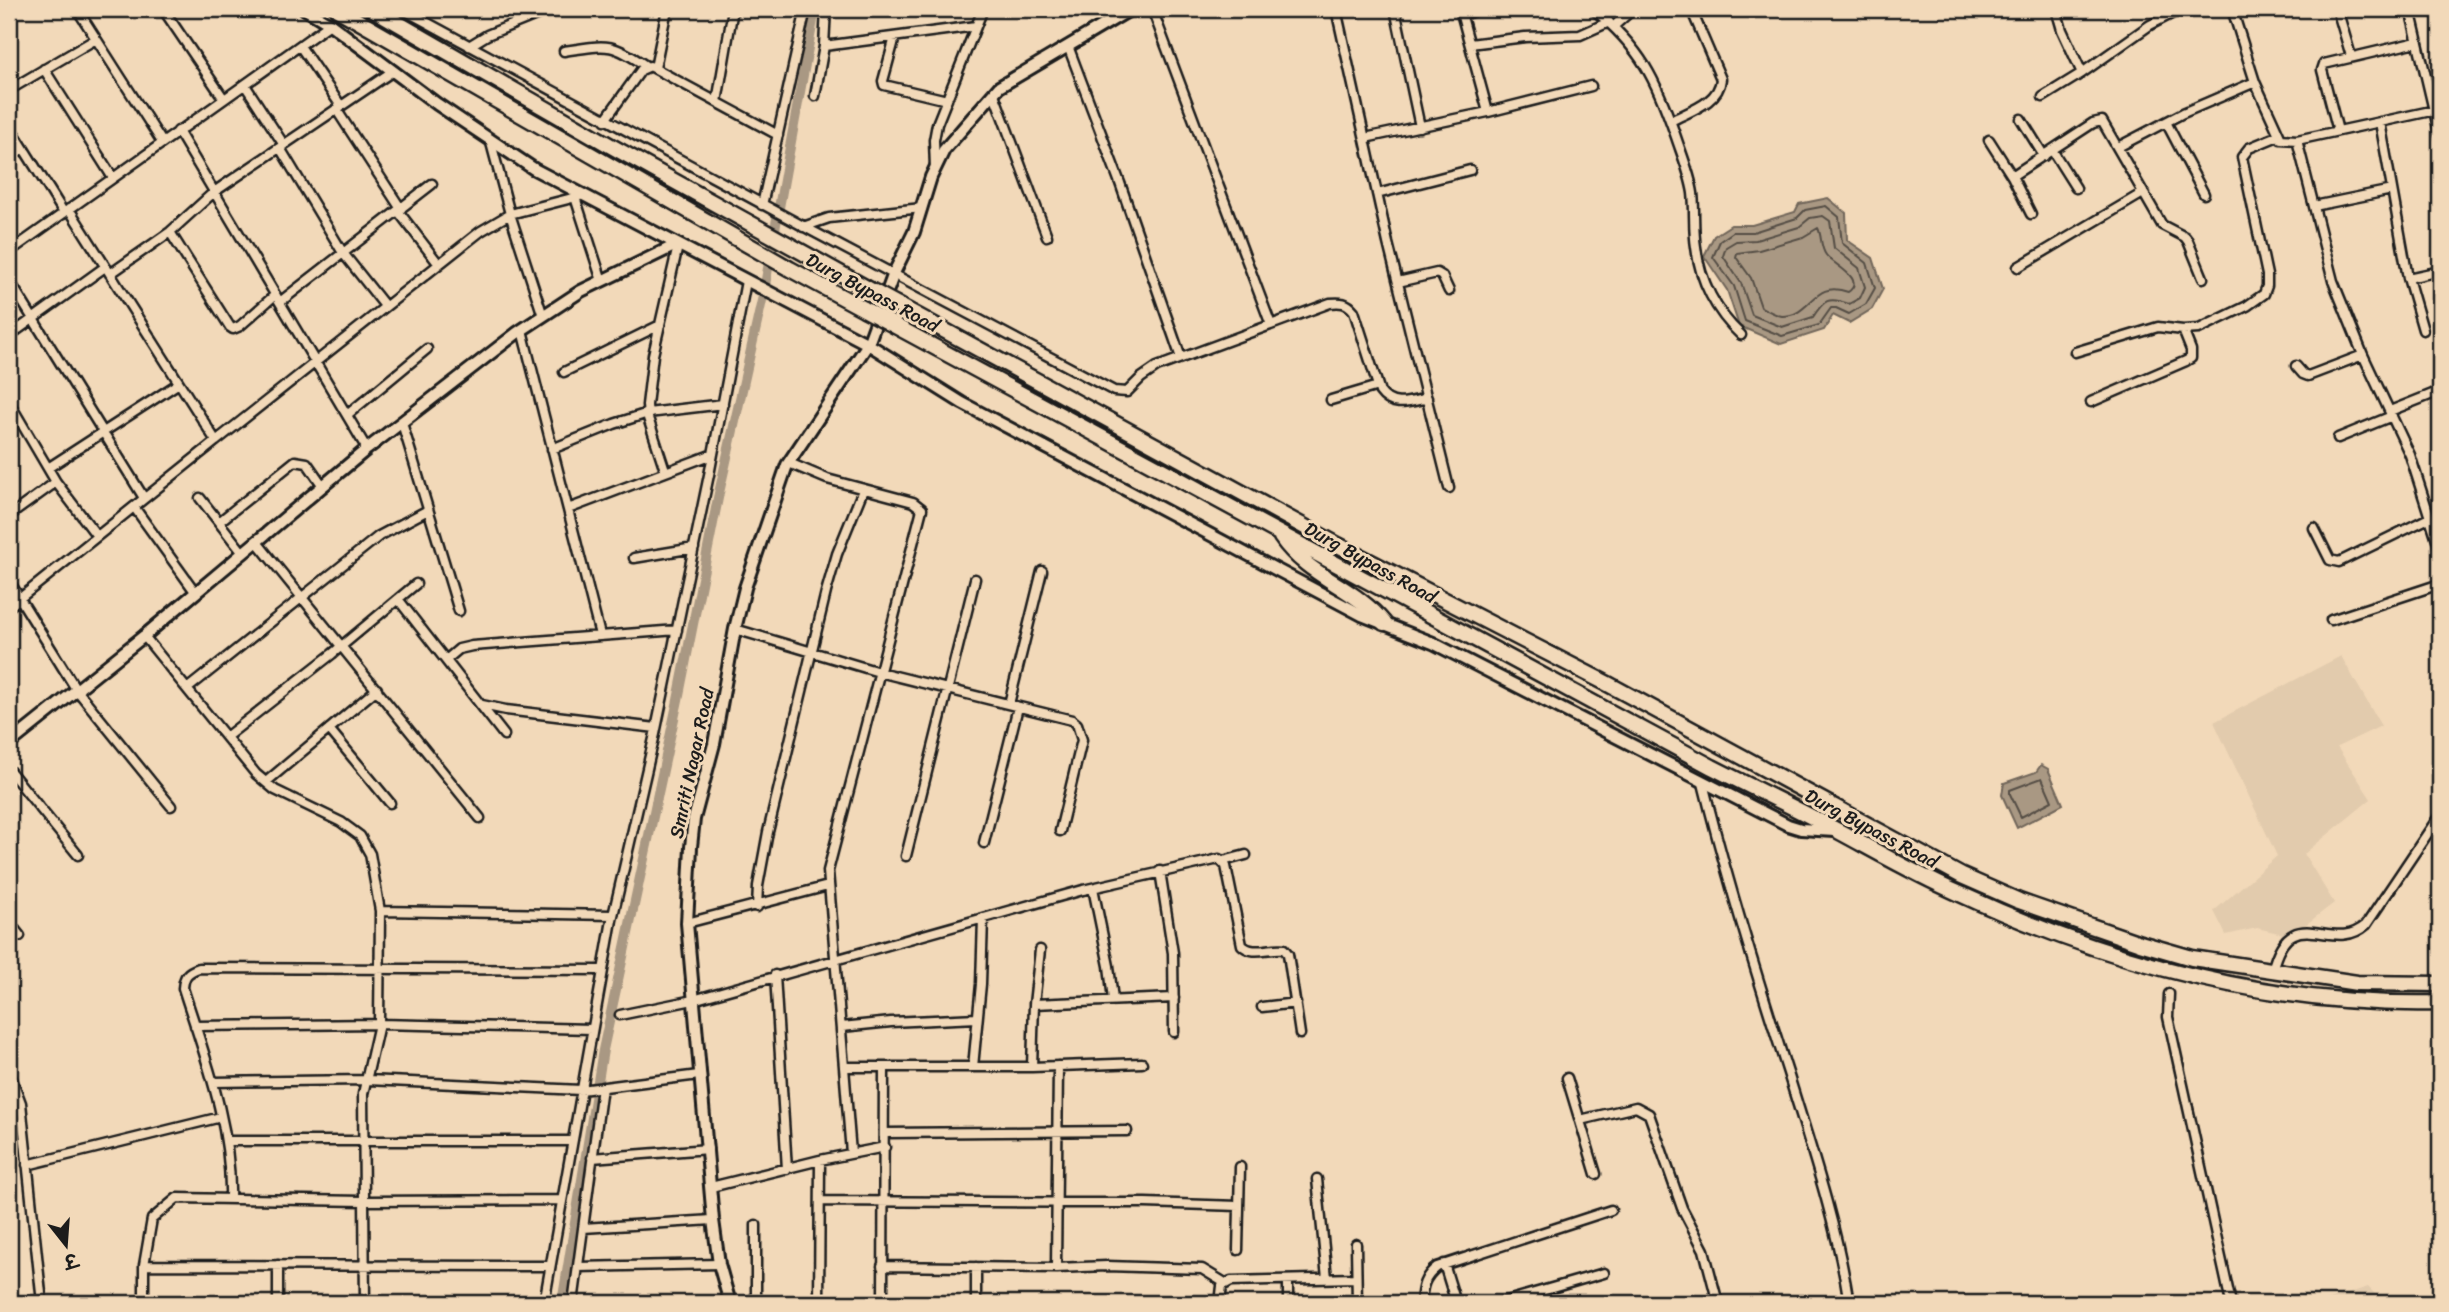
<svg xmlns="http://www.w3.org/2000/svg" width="2449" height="1312" font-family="Sriracha,'Playpen Sans Deva',sans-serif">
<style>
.built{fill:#e2cbad}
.water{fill:#a99883;stroke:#71665a;stroke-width:2}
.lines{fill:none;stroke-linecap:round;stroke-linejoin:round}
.shore{stroke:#544e45;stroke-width:2}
.canal{stroke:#a99883;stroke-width:10}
.street-casing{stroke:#1c1c1c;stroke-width:13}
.secondary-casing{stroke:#1c1c1c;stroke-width:16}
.highway-casing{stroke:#1c1c1c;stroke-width:19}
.street{stroke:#f2d9b9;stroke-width:8}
.secondary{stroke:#f2d9b9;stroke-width:10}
.highway{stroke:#f2d9b9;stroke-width:14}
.highway-bridge-casing{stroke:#1c1c1c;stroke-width:19;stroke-linecap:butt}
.highway-bridge{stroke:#f2d9b9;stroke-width:14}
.labels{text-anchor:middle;stroke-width:6;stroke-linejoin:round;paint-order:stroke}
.street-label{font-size:19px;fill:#1c1c1c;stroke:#f2d9b9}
</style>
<rect width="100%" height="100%" fill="#f2d9b9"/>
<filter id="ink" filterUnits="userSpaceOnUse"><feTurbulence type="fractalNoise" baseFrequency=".0143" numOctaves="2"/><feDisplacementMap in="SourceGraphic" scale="14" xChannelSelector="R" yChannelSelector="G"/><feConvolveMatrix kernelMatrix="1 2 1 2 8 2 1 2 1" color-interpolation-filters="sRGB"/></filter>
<g filter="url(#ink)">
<path class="built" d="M 2341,656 L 2381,726 L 2337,747 L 2371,799 L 2304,854 L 2334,903 L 2291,936 L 2257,928 L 2226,935 L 2214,911 L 2277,856 L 2214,722 Z
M 2368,1287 L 2384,1303 L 2320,1303 Z"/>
<path class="water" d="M 1828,198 L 1846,213 L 1847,240 L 1873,258 L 1883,289 L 1872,309 L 1849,323 L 1833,315 L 1824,330 L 1781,344 L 1739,326 L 1727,290 L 1704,256 L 1714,236 L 1731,225 L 1752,225 L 1795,212 L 1799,204 Z
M 2041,765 L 2048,769 L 2063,804 L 2017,828 L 2002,795 L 2004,783 L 2036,772 Z"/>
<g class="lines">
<path class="shore" d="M 1826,206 L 1839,217 L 1842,243 L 1867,263 L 1875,288 L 1866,304 L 1849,314 L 1836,308 L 1831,308 L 1819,325 L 1782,336 L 1745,321 L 1734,286 L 1713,257 L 1720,241 L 1733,232 L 1753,232 L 1797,218 L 1805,210 Z
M 1823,216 L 1830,221 L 1834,248 L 1859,268 L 1865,287 L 1860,298 L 1849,304 C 1828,296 1824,300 1813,317 L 1782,327 L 1752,315 L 1741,283 L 1723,256 L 1726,247 L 1736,241 L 1756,240 L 1799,227 L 1810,218 Z
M 1818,228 C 1822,236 1820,247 1826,255 C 1833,265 1867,279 1848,292 C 1812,279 1813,316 1782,316 C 1776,315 1767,310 1761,307 L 1751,278 L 1736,257 L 1737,253 L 1759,250 L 1803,237 Z
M 2042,778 L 2052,801 L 2021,817 L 2010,794 L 2010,790 Z"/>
<path class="canal" d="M 562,1303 L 603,1050 L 678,700 L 719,493 L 763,296 L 815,9"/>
<defs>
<path id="street" d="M 77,9 L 162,142
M 163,9 L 224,99
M 402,9 L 814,232 L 1114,391 L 1127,392 L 1141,378 L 1157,367 L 1330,303 C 1341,302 1347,302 1354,311 L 1380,392 C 1392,409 1409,402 1427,398
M 1152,9 L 1271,325
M 1336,9 L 1388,243 L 1449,488
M 1395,9 L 1420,127
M 1460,9 L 1488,112
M 1593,9 C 1641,48 1656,79 1676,137 C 1682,155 1690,174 1693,193 C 1695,211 1693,229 1696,247 C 1700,281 1716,312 1741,335
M 2056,9 L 2062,30 L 2082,73
M 2232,9 L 2255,82 L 2281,139 L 2297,140 L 2440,109
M 2337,9 L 2351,56
M 2410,9 L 2440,136
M 1462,15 L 1479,9
M 1614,26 L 1633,9
M 895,37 L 883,81 L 884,85 L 947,100
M 1470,44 L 1525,37 L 1580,35 L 1609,22
M 300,46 L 341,106
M 469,46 L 487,35 L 541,13
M 824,46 L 976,26
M 1068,46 L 1120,183 L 1181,358
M 564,51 C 607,45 609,41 646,66
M 655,68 L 667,9
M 44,69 L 113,178
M 245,85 L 284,145
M 9,90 L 96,39
M 994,94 L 1047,236
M 815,96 L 824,46 L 826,9
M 2043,97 L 2082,73 L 2150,25 L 2181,9
M 717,102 L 733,9
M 336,109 L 401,209
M 2021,119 L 2044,156
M 605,120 L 641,70 L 650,66 L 778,135
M 1671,121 C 1689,111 1719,103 1721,79 L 1691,9
M 2166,122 L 2204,194
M 2380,122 L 2408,278 L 2423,330
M 9,125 L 64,213
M 178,131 L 367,449
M 2338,131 L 2322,70 L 2324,64 L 2417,42
M 1365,138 L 1488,112 L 1591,86
M 490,139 L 510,214 L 543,316
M 1989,140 L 2012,176
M 2297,140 L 2333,281 L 2363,355 L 2410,455 L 2440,549
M 2118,147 L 2183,113 L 2255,82
M 280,148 L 343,253 L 385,306
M 2052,150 L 2076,188
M 9,158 L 23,148
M 935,168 L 934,140 L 937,124 L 983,9
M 1377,194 L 1470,170
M 575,197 L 602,281
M 762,205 L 806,9
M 2314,206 L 2392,190
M 69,209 L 216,441 L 481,231 L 510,214 L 584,195
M 398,211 L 438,263
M 2031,214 L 2012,176 L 2093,123 L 2102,121 L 2162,225 L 2185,237 L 2188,241 L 2203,278
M 803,227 L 829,218 L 922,208
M 170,232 L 230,327 L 233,329 L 240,326 L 275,295
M 9,252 L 330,24
M 2018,267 L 2143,193
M 110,274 L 170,232 L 214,192 L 393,71
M 2408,278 L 2440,271
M 9,280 L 144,498
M 1398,282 L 1437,273 L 1442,276 L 1449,291
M 280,302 L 432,184
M 522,330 L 600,635
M 9,336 L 105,267
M 2075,352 L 2158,327 L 2183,330 L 2199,329 L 2247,306 L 2264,294 L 2267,286 L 2267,275 L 2242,157 L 2249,148 L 2278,136
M 2296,366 L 2303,374 L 2308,376 L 2363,355
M 564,372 L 660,325
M 1331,400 L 1378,386
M 9,402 L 56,482 L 97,536
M 2091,402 L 2186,361 L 2191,358 L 2191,350 L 2183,330
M 2390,411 L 2440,391
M 347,415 L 427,349
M 402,423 L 459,611
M 2338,438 L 2392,416
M 552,449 L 614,424 L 648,413 L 723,404
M 789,463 L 827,479 L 913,502 L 922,509 L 828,871 L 851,1153
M 48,468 L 179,383
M 665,470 L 648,418 L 647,405 L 653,355 L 678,246
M 200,498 L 243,553
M 134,507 L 196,593
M 568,509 L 713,454
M 9,516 L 56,482
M 219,522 L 295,461 L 307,463 L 323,486
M 2314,528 L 2330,560 L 2339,562 L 2429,518
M 257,542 L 480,818
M 634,558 L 694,548
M 9,581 L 76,689 L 171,806
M 398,599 L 504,735
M 9,607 L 216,441
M 2331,620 L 2440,584
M 735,629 L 879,672 L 1072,720 L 1077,724 L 1082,740 L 1060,831
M 144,636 L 256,774 L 275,790 L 341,822 L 360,836 L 370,854 L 380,911 L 379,1024 L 363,1094 L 365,1303
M 446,660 L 459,649 L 472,646 L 677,630
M 187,689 L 379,536 L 428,510
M 1009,704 L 1042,571
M 482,705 L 506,710 L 656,728
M 9,721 L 19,735
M 329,729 L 390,803
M 226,737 L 332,654 L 416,584
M 9,770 L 78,855
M 266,782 L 377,689
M 1703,783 C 1727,881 1757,977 1788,1073 C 1811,1148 1837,1225 1849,1303
M 984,843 L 1018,707
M 906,856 L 975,579
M 1223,861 L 1246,855
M 1160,871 L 1173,953 L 1174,1032
M 1093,888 L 1109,966 L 1113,1000
M 757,907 L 758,886 L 768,832 L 826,592 L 837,554 L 863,490
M 380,911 L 613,915
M 9,922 L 20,936
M 687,923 L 828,886
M 2272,971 C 2290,897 2331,956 2366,925 L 2440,815
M 775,975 L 787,1169
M 2169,994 L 2168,1017 L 2231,1303
M 1034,1004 L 1174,998
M 1262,1007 L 1296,1003
M 620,1015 L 693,1000 L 1083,890 L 1219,859 L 1226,866 L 1242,945 C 1252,956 1270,947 1284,949 L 1288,954 L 1300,1034
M 195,1026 L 379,1024 L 592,1029
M 842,1027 L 891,1022 L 977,1018
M 845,1067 L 1032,1067 L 1142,1063
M 973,1067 L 981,984 L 983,918
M 1032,1067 L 1034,1004 L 1040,950
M 9,1071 L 21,1103 L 42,1303
M 1567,1078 L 1596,1174
M 213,1082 L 368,1080 L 581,1090 L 699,1075
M 1580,1120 L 1636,1107 L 1649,1114 L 1682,1208 L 1704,1250 L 1718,1303
M 885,1133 L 1127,1131
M 228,1141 L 572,1141
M 592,1158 L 708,1149
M 27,1165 L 221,1117
M 1317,1179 L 1327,1278
M 711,1187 L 820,1160 L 885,1147
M 230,1199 C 232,1126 205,1057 183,988 C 184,976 187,972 199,968 L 602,970
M 820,1201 L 1145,1203 L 1239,1206
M 756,1225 L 756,1303
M 583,1228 L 713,1220
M 1356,1244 L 1357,1303
M 1238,1250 L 1240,1167
M 1444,1264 L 1456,1303
M 144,1265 L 550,1266
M 278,1265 L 278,1303
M 882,1266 L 1056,1268 L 1107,1266 L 1202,1269 L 1225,1283
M 578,1267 L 719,1264
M 976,1267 L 976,1303
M 1056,1268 L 1058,1066
M 144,1303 L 144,1265 L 152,1219 L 177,1198 L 363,1201 L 562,1200
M 544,1303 L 612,920 L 655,734 L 710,470 L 746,281
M 573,1303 L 602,1087
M 819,1303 L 820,1160
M 883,1303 L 884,1067
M 1220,1303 L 1222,1286 L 1231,1281 L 1356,1278
M 1288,1303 L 1288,1280
M 1421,1303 C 1422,1287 1424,1277 1437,1267 L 1611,1210
M 1500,1303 L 1604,1273"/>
<path id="secondary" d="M 305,9 L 330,24 L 437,104 L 534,169 L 868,344 L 962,403 L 1362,615 L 1433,643 L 1788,825 L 1801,829 L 1835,831
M 9,744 L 144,636 L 367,449 L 517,333 L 581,291 L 676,245
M 730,1303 L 719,1264 L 713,1220 L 687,923 L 691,847 L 694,819 L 714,744 L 735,629 L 745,588 L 787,465 L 868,344 L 894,273 L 914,232 L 931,177 L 944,150 L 999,87 L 1131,9"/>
<path id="highway" d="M 337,9 L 790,269 L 864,309
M 373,9 L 611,146 L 874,292
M 896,304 L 1338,545 L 1608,684 L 1962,876 L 2019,901 L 2140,943 L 2192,958 L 2357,983 L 2440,984
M 888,322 L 1712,767 C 1755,789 1798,809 1840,832 C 1879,853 1917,875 1958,893 C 2109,963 2273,1007 2440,1003
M 1281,537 C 1309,578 1354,586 1384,623"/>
</defs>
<use href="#street" class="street-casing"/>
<use href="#secondary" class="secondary-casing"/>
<use href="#highway" class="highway-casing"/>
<use href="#street" class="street"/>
<use href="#secondary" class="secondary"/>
<use href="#highway" class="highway"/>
<defs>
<path id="highway-bridge" d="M 874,292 L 896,304
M 864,309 L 888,322"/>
</defs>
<use href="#highway-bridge" class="highway-bridge-casing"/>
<use href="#highway-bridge" class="highway-bridge"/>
</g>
</g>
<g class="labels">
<g class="street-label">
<text transform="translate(873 292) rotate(28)" y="7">Durg Bypass Road</text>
<text transform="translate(1371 562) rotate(29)" y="7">Durg Bypass Road</text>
<text transform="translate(691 763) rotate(-78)" y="7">Smriti Nagar Road</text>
<text transform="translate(1872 828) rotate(28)" y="7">Durg Bypass Road</text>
</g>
</g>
<rect width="2449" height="1312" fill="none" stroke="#f2d9b9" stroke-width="35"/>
<rect x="18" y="18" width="2414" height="1277" fill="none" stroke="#1c1c1c" stroke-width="2.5" filter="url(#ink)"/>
<g transform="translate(66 1245) rotate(163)" stroke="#f2d9b9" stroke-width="5" paint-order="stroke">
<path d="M0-5L12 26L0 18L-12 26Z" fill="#1c1c1c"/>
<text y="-10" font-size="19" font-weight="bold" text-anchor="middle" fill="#1c1c1c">उ</text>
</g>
</svg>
